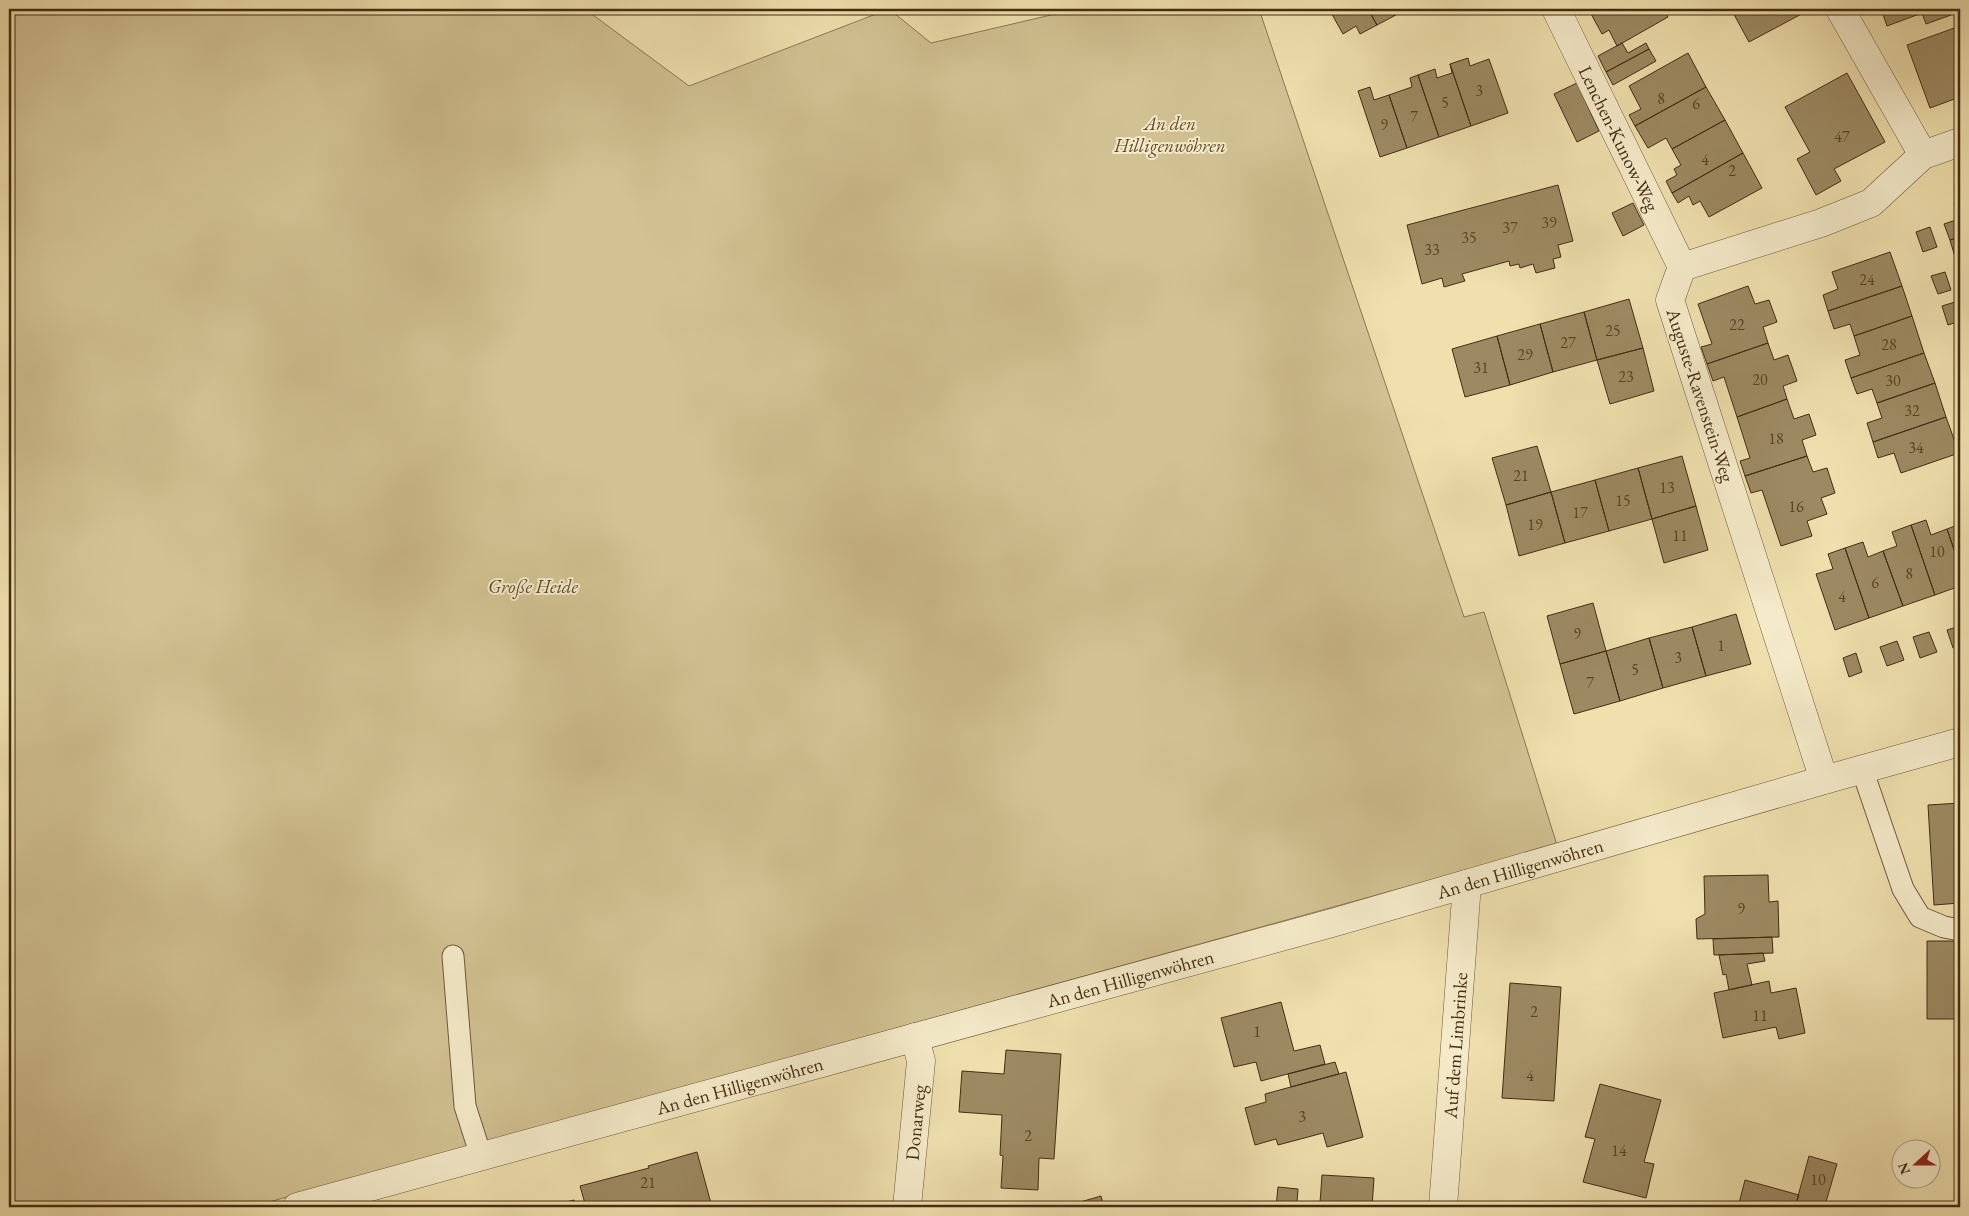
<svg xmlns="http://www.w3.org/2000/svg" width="1969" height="1216" font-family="'EB Garamond',serif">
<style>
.green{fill:#d2c293;stroke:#8b7852}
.building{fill:#9d8a63;stroke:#442d12}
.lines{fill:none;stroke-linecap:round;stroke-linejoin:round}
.lane-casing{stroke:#6f5a39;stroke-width:23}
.street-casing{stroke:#6f5a39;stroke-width:29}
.lane{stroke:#f5ebca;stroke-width:21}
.street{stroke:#f5ebca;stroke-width:28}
.labels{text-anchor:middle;stroke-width:4;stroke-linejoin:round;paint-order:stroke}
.number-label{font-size:16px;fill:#5a4426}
.park-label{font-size:19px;font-style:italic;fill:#604b2c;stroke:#f5ebca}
.street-label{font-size:19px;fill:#442d12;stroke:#f5ebca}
</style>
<rect width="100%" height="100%" fill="#efe0ae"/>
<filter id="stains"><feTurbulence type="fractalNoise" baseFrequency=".004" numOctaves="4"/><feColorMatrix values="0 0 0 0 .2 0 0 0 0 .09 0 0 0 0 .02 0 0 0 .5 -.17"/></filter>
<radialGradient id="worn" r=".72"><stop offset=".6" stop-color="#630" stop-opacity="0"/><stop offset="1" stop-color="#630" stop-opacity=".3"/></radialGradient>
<path class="green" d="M 9,9 L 585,9 L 689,86 L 889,9 L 931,43 L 1051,15 L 1066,9 L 1259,9 L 1464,617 L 1484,612 L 1557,845 L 251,1207 L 9,1207 Z"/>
<path class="building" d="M 1329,9 L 1368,9 L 1377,25 L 1360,34 L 1356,26 L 1343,34 Z
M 1368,9 L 1390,9 L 1394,16 L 1377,25 Z
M 1390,9 L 1399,9 L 1401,12 L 1394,16 Z
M 1575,9 L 1595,9 L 1590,12 L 1588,10 L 1579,15 Z
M 1595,9 L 1664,9 L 1668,17 L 1617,46 L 1609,30 L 1602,34 L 1590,12 Z
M 1731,9 L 1811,9 L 1749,42 Z
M 1881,9 L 1933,9 L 1887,26 Z
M 1933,9 L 1949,9 L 1951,15 L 1926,24 L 1922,13 Z
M 1960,26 L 1960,97 L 1930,108 L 1907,45 Z
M 1622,43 L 1628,53 L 1646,43 L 1649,49 L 1606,72 L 1598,56 Z
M 1649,49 L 1656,61 L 1613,85 L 1606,72 Z
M 1688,53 L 1706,87 L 1635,126 L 1629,115 L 1641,109 L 1629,86 Z
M 1468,58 L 1470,66 L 1489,59 L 1508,113 L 1471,126 L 1450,64 Z
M 1450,64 L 1471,126 L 1439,137 L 1418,75 L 1435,69 L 1437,78 L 1452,73 Z
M 1847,73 L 1885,142 L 1834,169 L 1841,181 L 1816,195 L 1797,159 L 1810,152 L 1785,107 Z
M 1418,75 L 1439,137 L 1407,148 L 1389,95 L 1412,87 L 1410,78 Z
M 1577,83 L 1599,131 L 1577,142 L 1554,94 Z
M 1370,87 L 1374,100 L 1389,95 L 1407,148 L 1380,157 L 1358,91 Z
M 1706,87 L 1725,120 L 1672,149 L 1666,138 L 1648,148 L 1635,126 Z
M 1725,120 L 1743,153 L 1672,193 L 1666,181 L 1677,175 L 1674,169 L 1681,165 L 1672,149 Z
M 1743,153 L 1762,188 L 1709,217 L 1700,201 L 1693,205 L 1689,196 L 1678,203 L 1672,193 Z
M 1558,185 L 1573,241 L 1558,245 L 1561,257 L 1553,259 L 1555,268 L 1536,273 L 1533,264 L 1520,268 L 1519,264 L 1510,266 L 1509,261 L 1462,274 L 1465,281 L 1444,287 L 1442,278 L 1422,284 L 1407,225 Z
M 1960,202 L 1960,237 L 1950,240 L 1944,224 L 1959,219 L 1954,204 Z
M 1633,203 L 1644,225 L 1623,236 L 1612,213 Z
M 1930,227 L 1937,247 L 1923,252 L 1916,232 Z
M 1960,237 L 1960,256 L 1955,257 L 1950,240 Z
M 1890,252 L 1902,286 L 1828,311 L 1823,295 L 1838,289 L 1832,272 Z
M 1945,272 L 1951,290 L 1938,294 L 1931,276 Z
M 1748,286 L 1755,304 L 1769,300 L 1777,322 L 1763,327 L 1768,343 L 1707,364 L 1701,347 L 1712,344 L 1698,304 Z
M 1902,286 L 1912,316 L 1854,336 L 1850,324 L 1834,329 L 1828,311 Z
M 1629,299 L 1643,348 L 1597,360 L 1584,312 Z
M 1955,302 L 1960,321 L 1948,325 L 1942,306 Z
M 1584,312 L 1597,360 L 1553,372 L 1540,324 Z
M 1912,316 L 1924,353 L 1851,378 L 1845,360 L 1860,355 L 1854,336 Z
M 1540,324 L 1553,372 L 1510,385 L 1497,336 Z
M 1497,336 L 1510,385 L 1465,397 L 1452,349 Z
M 1960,340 L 1960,359 L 1955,342 Z
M 1768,343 L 1774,360 L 1788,355 L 1797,381 L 1783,386 L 1787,399 L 1737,417 L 1724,377 L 1713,381 L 1707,364 Z
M 1643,348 L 1654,391 L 1610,404 L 1597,360 Z
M 1924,353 L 1935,383 L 1877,403 L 1872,389 L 1857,394 L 1851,378 Z
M 1935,383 L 1946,417 L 1873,442 L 1867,423 L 1882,418 L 1877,403 Z
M 1787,399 L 1794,419 L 1809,414 L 1816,435 L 1802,440 L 1807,456 L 1745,476 L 1740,461 L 1750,458 L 1737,417 Z
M 1946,417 L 1959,453 L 1901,473 L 1894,453 L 1878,458 L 1873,442 Z
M 1537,446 L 1551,492 L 1506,505 L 1492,458 Z
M 1682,456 L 1696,506 L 1652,519 L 1638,468 Z
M 1807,456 L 1813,472 L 1827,468 L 1835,493 L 1821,498 L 1827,514 L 1807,521 L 1812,536 L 1781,546 L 1762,490 L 1751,493 L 1745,476 Z
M 1638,468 L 1652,519 L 1609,531 L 1595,480 Z
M 1595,480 L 1609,531 L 1565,543 L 1551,492 Z
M 1551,492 L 1565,543 L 1519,556 L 1506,505 Z
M 1696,506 L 1708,550 L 1664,563 L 1652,519 Z
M 1926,520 L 1931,535 L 1947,529 L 1960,567 L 1960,586 L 1935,595 L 1911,525 Z
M 1960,524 L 1960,567 L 1947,529 Z
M 1911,525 L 1935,595 L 1903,606 L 1883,551 L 1897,546 L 1892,532 Z
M 1863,542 L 1868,557 L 1883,551 L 1903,606 L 1869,618 L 1845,548 Z
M 1845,548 L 1869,618 L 1835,630 L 1816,574 L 1833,569 L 1828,554 Z
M 1593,603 L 1606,651 L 1560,664 L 1547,616 Z
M 1736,614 L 1751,664 L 1706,676 L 1692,627 Z
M 1960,626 L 1960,646 L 1953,648 L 1947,630 Z
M 1692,627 L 1706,676 L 1663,688 L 1649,638 Z
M 1929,632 L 1937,652 L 1920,658 L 1913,637 Z
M 1649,638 L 1663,688 L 1620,701 L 1606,651 Z
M 1897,641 L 1904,660 L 1887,666 L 1880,647 Z
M 1606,651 L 1620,701 L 1574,714 L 1560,664 Z
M 1856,653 L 1862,672 L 1849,677 L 1843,658 Z
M 1960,803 L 1960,903 L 1934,905 L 1928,805 Z
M 1768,875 L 1769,902 L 1778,901 L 1779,937 L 1697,939 L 1696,919 L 1705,914 L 1704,876 Z
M 1772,937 L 1773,953 L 1714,955 L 1713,939 Z
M 1927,941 L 1960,941 L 1960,1019 L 1927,1019 Z
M 1763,953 L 1765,961 L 1747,964 L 1752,985 L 1729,990 L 1726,974 L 1723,975 L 1719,955 Z
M 1769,981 L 1771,993 L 1796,988 L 1805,1033 L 1779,1039 L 1776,1027 L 1723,1038 L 1714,993 Z
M 1510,983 L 1561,987 L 1554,1101 L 1502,1098 Z
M 1281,1002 L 1294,1051 L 1320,1045 L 1325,1064 L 1261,1081 L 1256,1062 L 1234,1067 L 1221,1018 Z
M 1006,1050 L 1061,1054 L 1054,1159 L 1039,1158 L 1038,1190 L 1001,1188 L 1003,1156 L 1000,1155 L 1002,1115 L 959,1112 L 962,1071 L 1004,1074 Z
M 1335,1062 L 1339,1074 L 1291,1087 L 1288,1074 Z
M 1346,1072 L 1363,1137 L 1327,1147 L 1323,1133 L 1278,1145 L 1276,1139 L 1255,1145 L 1245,1108 L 1266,1102 L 1265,1094 Z
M 1600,1084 L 1661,1100 L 1644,1162 L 1654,1164 L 1646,1198 L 1583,1182 L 1595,1139 L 1585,1137 Z
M 697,1152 L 712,1207 L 664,1207 L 663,1205 L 656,1207 L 586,1207 L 580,1186 L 649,1168 L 648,1166 Z
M 1809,1156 L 1837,1164 L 1826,1202 L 1845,1207 L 1795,1207 Z
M 1322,1175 L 1374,1178 L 1372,1207 L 1347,1207 L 1347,1205 L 1320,1203 Z
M 1745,1180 L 1799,1195 L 1795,1207 L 1738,1207 Z
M 1278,1187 L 1298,1189 L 1297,1202 L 1347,1205 L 1347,1207 L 1276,1207 Z
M 1101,1196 L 1104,1207 L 1063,1207 Z
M 574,1200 L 576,1207 L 559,1207 L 558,1204 Z
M 982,1202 L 1038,1207 L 981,1207 Z"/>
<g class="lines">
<defs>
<path id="lane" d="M 1862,769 L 1903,889 L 1920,917 L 1944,927 L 1960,930
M 453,956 L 465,1106 L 481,1156"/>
<g id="street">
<path id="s1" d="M 1556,9 L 1682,267"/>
<path d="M 1840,9 L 1923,155"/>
<path d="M 1824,780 L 1670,300 L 1682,267 L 1821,223 L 1871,203 L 1923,155 L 1960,142"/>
<path id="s2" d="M 297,1207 L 1339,921 L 1824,780 L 1960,742"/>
<path id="s3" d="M 907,1207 L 921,1061 L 915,1037"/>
<path id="s4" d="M 1443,1207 L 1467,884"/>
</g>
</defs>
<use href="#lane" class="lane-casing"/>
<use href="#street" class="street-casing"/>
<use href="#lane" class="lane"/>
<use href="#street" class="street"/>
</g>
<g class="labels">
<g class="number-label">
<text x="1479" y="96">3</text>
<text x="1661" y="104">8</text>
<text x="1445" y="108">5</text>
<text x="1696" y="109">6</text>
<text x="1414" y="122">7</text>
<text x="1384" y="130">9</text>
<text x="1842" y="142">47</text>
<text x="1705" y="165">4</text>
<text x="1732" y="176">2</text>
<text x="1549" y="228">39</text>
<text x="1510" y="233">37</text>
<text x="1469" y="243">35</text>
<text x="1432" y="255">33</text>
<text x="1867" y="285">24</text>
<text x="1737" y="330">22</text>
<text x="1613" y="336">25</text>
<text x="1568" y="348">27</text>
<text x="1889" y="350">28</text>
<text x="1525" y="360">29</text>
<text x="1481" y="373">31</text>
<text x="1626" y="382">23</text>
<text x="1760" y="385">20</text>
<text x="1893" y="386">30</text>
<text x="1912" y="416">32</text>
<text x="1776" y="444">18</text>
<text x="1916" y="453">34</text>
<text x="1521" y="481">21</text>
<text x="1667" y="493">13</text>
<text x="1623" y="506">15</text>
<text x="1796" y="512">16</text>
<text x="1580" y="518">17</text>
<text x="1535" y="530">19</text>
<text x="1680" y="541">11</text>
<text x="1937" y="557">10</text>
<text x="1909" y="579">8</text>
<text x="1875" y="588">6</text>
<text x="1842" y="602">4</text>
<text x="1577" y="639">9</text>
<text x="1721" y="651">1</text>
<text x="1678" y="663">3</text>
<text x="1635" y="675">5</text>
<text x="1590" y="688">7</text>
<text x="1741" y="914">9</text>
<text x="1534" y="1017">2</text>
<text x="1760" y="1021">11</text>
<text x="1257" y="1037">1</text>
<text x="1530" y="1081">4</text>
<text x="1302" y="1122">3</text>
<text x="1028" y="1141">2</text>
<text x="1619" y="1156">14</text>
<text x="1818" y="1185">10</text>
<text x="648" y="1188">21</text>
</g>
<g class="park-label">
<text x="1170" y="130">An den<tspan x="1170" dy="22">Hilligenwöhren</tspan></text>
<text x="533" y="593">Große Heide</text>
</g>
<g class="street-label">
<text dy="7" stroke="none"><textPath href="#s1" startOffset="144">Lenchen-Kunow-Weg</textPath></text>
<text transform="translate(1701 395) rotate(72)" y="7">Auguste-Ravenstein-Weg</text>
<text dy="7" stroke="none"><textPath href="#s2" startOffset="1269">An den Hilligenwöhren</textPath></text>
<text dy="7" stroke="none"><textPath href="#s2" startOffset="864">An den Hilligenwöhren</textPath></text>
<text dy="7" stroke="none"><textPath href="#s4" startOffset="162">Auf dem Limbrinke</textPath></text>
<text dy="7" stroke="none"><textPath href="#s2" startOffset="459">An den Hilligenwöhren</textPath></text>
<text dy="7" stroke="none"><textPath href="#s3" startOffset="85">Donarweg</textPath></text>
</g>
</g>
<rect width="1969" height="1216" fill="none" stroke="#efe0ae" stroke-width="30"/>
<rect x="10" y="10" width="1949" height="1196" fill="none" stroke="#442d12" stroke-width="2.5"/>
<rect x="15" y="15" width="1939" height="1186" fill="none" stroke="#442d12"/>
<g transform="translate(1916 1164) rotate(249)"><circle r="24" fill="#f5ebca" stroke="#ae9f80"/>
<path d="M0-4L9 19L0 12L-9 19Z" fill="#8f2418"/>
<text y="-8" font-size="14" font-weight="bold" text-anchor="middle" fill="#442d12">N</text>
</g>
<rect width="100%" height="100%" filter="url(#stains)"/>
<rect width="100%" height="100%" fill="url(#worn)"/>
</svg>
